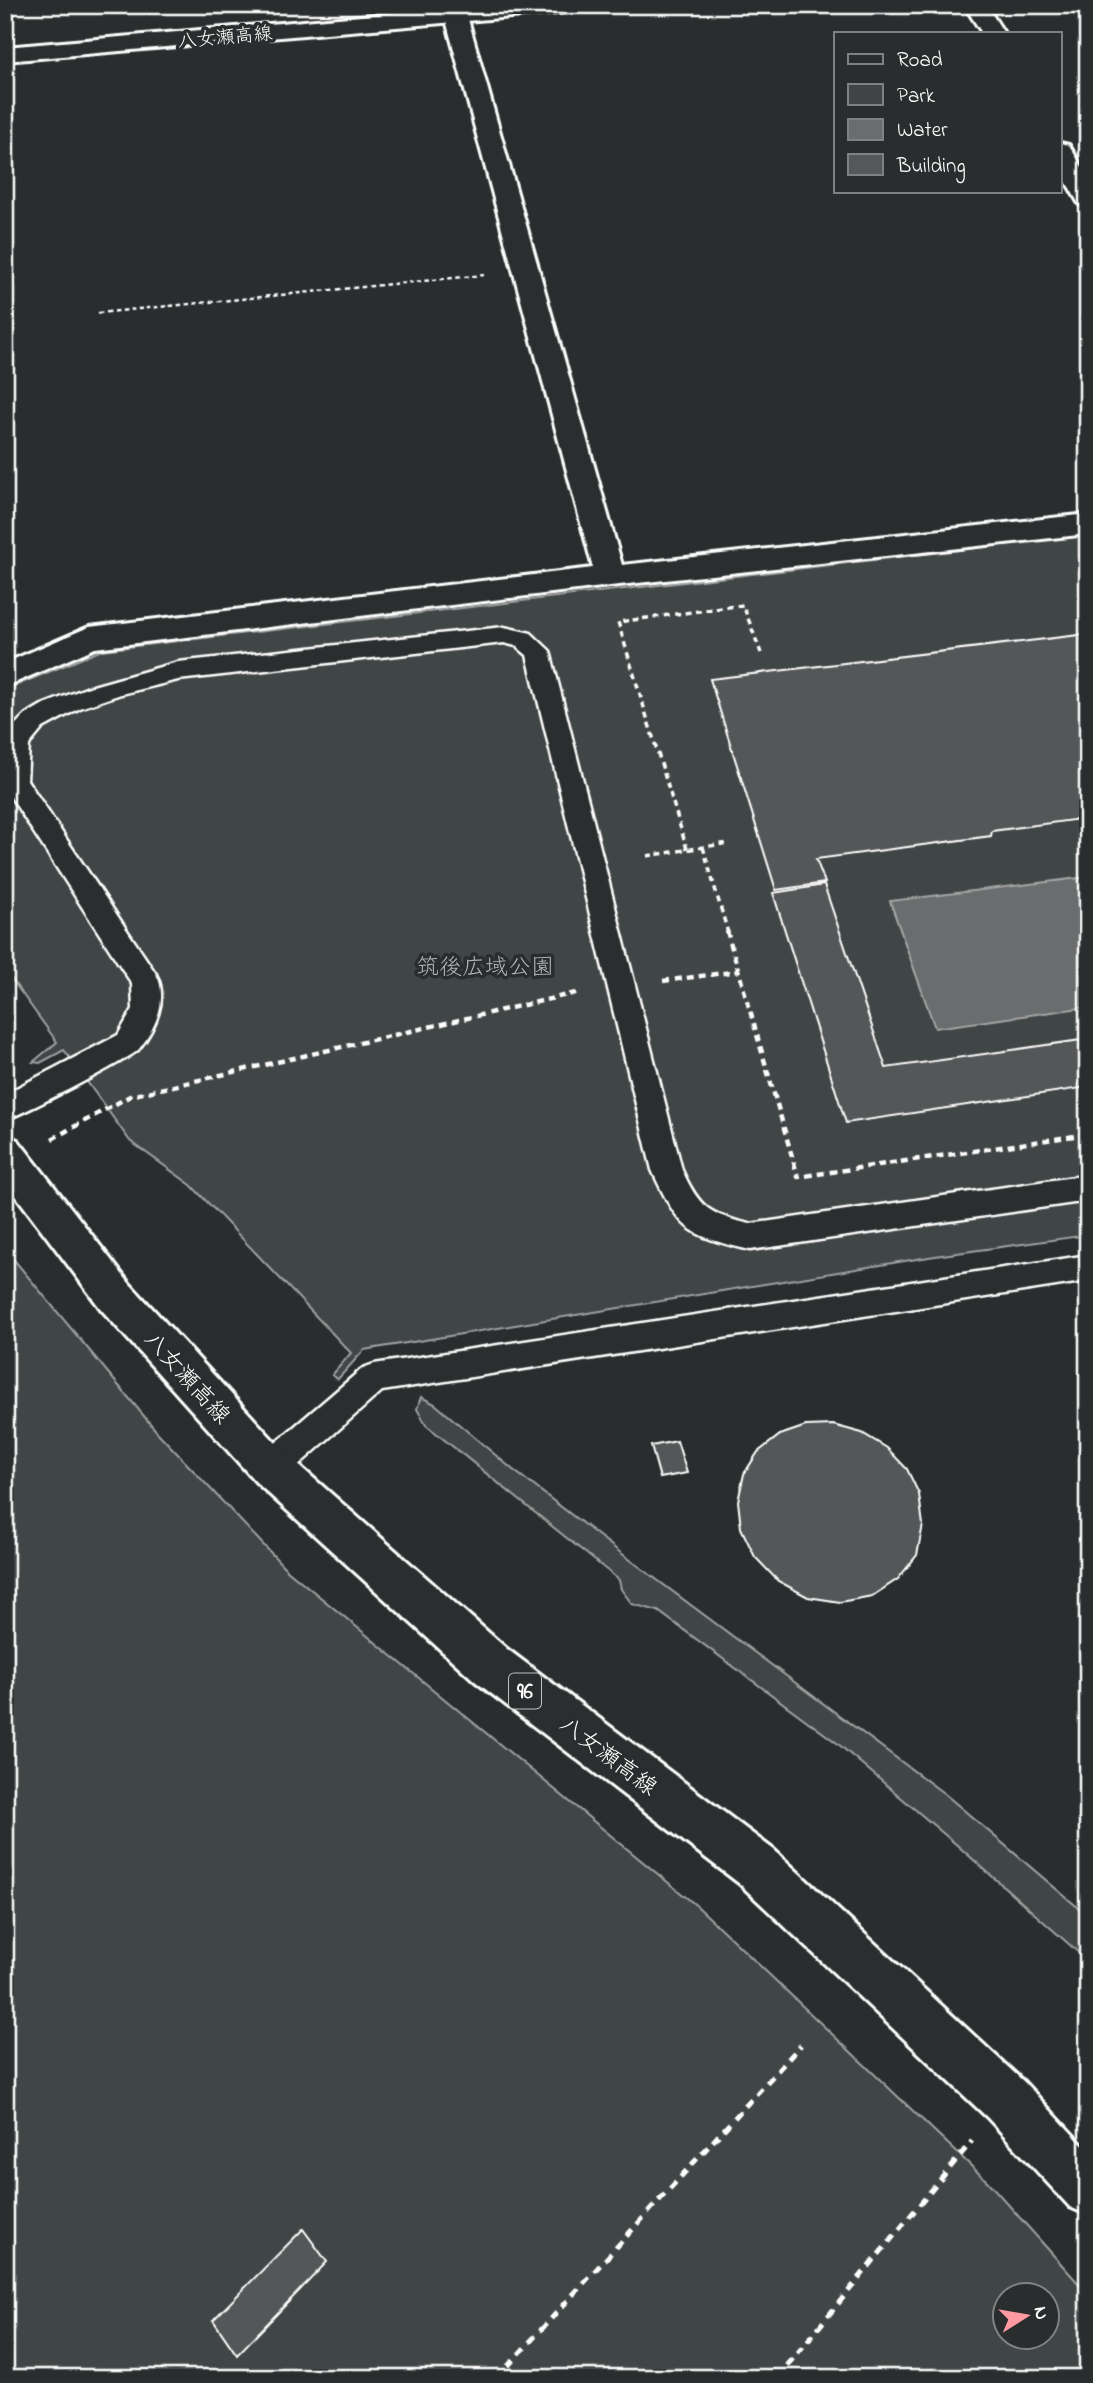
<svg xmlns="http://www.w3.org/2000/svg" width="1093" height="2383" font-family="'Indie Flower','Klee One',sans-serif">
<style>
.green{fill:#414445;stroke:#a0a2a2;stroke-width:2;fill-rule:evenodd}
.water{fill:#6a6c6d;stroke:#a6a7a7;stroke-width:2}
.building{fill:#555758;stroke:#fff;stroke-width:2}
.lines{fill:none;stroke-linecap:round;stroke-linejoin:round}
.lane-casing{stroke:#fff;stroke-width:5}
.street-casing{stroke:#fff;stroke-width:6}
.primary-casing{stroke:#fff;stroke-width:6}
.path-far3{stroke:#fff;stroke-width:2.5;stroke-dasharray:4.5 3.5;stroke-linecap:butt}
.path-far2{stroke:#fff;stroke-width:3.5;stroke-dasharray:6 4.5;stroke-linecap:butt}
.path-far1{stroke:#fff;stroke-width:4.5;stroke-dasharray:7 5;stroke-linecap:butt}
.path{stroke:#fff;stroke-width:5;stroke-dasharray:9 7;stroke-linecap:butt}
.lane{fill:#2a2d2e;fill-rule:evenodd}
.street{fill:#2a2d2e;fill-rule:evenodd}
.primary{fill:#2a2d2e;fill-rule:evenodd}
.labels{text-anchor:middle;stroke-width:7;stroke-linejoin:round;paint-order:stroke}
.far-street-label{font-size:19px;fill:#fff;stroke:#2a2d2e}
.shield{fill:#2a2d2e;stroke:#bfc0c0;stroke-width:2}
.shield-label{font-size:21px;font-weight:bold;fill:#fff}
.park-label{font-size:23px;fill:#b3b4b5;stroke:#2a2d2e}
.street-label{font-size:23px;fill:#fff;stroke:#2a2d2e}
</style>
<rect width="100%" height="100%" fill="#2a2d2e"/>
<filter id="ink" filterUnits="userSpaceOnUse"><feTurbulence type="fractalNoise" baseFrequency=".0143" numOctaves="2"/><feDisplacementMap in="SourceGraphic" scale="14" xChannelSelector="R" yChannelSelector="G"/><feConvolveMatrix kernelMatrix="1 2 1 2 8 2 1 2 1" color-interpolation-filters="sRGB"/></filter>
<g filter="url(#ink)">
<path class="green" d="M 1088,535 L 1088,1235 L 935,1256 L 364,1350 L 338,1379 L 332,1375 L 351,1353 L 191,1185 L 130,1141 L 64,1050 L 40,1063 L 33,1062 L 57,1042 L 5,970 L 5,690 L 102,650 Z
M 5,1249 L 158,1433 L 286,1569 L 698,1907 L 988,2182 L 1088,2294 L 1088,2378 L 5,2378 ZM 1006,2296 L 1048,2296 L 1048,2338 L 1006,2338 Z
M 421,1397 L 435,1404 L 512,1469 L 621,1553 L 946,1795 L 1088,1916 L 1088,1961 L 958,1846 L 837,1743 L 658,1611 L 632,1604 L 621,1589 L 619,1580 L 426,1425 L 417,1409 Z"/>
<path class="water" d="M 1088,877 L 1088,1007 L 935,1028 L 890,901 Z"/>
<path class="building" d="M 1088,634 L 1088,818 L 992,831 L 991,836 L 816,859 L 825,883 L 776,890 L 710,679 Z
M 824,885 L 886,1068 L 1088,1039 L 1088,1087 L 846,1123 L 773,893 Z
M 833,1425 L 862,1433 L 887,1448 L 907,1469 L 919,1494 L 923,1525 L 917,1555 L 898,1579 L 872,1596 L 840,1602 L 808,1597 L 778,1581 L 755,1557 L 741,1528 L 738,1501 L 744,1474 L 758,1452 L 780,1435 L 806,1426 Z
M 677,1441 L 687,1473 L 660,1478 L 651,1446 Z
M 303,2229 L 327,2262 L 237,2355 L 213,2320 Z"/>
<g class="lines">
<defs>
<path id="lane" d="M 504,627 L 531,633 L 550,651 L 682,1170 C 699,1208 710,1215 750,1224 L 1088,1175 L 1088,1201 L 750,1250 C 686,1235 679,1229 652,1170 L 527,655 L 516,646 L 504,643 L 178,680 L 121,694 L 80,708 L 43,728 L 29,745 L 27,780 L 156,974 C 169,999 155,1029 139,1049 C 131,1059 22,1114 5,1120 L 5,1094 L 118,1035 L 133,1009 L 132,984 L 5,788 L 5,742 L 13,727 L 25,715 L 42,705 L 86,688 L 178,662 Z
M 1088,1255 L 1088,1281 L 382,1391 L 283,1479 L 271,1483 L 259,1479 L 255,1468 L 259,1457 L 363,1368 L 374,1364 Z"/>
<path id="street" d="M 442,5 L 464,5 L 622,565 L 1088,514 L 1088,534 L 610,586 L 95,648 L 5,687 L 5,663 L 89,627 L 593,568 Z
M 964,5 L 986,5 L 1004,33 L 982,33 Z
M 1060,143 L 1069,145 L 1088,177 L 1088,206 L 1079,204 L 1060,171 Z"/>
<path id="primary" d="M 488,5 L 580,5 L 577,10 L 569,12 L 5,61 L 5,47 Z
M 5,1135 L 18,1140 L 129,1283 L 286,1454 L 507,1649 L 774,1850 L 1024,2082 L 1088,2151 L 1088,2215 L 1070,2207 L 988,2118 L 740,1884 L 475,1681 L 256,1482 L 101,1309 L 5,1181 Z"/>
</defs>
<use href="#lane" class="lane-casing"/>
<use href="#street" class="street-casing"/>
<use href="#primary" class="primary-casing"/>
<path class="path-far3" d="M 98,313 L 484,275"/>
<path class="path-far2" d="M 703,847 L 728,933
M 687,849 L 618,622 L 743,605 L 761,653
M 647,856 L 729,843"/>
<path class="path-far1" d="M 727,931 L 798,1177 L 1088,1134
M 663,981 L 739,971
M 52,1139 L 130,1096 L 580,992"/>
<path class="path" d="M 497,2378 L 801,2045
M 777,2378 L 972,2141"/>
<use href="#lane" class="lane"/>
<use href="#street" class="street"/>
<use href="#primary" class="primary"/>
</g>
</g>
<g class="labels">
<g class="far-street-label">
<text transform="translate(225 36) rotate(-5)" y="7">八女瀬高線</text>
</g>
<rect class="shield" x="509" y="1673.5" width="32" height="35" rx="5"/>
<g class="shield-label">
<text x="525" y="1698">96</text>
</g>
<g class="park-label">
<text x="485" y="974">筑後広域公園</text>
</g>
<g class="street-label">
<text transform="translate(188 1377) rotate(48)" y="8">八女瀬高線</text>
<text transform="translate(609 1755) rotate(37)" y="8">八女瀬高線</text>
</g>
</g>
<rect width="1093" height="2383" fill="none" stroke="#2a2d2e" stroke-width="28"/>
<rect x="14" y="14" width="1065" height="2355" fill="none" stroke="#fff" stroke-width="2.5" filter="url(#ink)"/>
<rect x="834" y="32" width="228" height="161" fill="#2a2d2e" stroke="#7f8182" stroke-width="2"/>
<rect x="848" y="54" width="35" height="10" fill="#2a2d2e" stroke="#7f8182" stroke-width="2"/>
<text x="897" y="66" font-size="21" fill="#ffffff">Road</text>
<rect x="848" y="84" width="35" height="21" fill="#414445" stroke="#7f8182" stroke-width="2"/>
<text x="897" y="102" font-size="21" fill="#ffffff">Park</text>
<rect x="848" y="119" width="35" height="21" fill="#6a6c6d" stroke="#7f8182" stroke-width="2"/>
<text x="897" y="136" font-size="21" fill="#ffffff">Water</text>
<rect x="848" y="154" width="35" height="21" fill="#555758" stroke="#7f8182" stroke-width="2"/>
<text x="897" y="172" font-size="21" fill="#ffffff">Building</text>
<g transform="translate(1026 2316) rotate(79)"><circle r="33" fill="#2a2d2e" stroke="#7f8182" stroke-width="2"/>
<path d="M0-5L12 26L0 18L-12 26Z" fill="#ff9aa2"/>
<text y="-10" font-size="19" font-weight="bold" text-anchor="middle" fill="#ffffff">N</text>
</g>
</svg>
